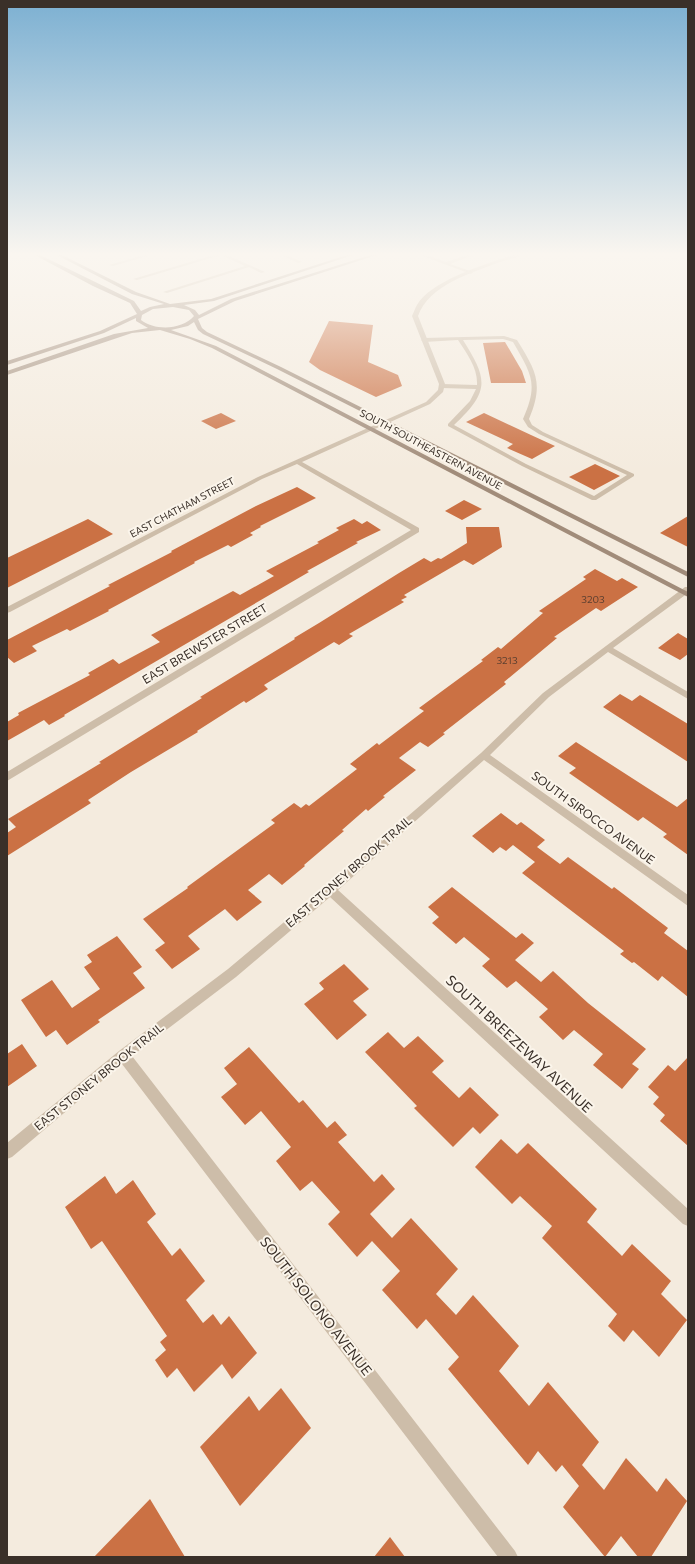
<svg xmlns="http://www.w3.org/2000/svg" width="695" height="1564" font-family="Commissioner,sans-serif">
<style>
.building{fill:#cb7144}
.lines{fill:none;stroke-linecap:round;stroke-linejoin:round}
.lane{fill:#cdbda9;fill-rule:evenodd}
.street{fill:#cdbda9;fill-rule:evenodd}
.secondary{fill:#a18c7a;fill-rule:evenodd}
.labels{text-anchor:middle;stroke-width:4;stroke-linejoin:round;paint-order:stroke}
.far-street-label{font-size:10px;fill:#3a3029;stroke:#fbf5eb}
.number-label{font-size:10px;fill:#5e4030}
.street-label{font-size:12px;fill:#3a3029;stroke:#fbf5eb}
.near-street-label{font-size:14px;fill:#3a3029;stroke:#fbf5eb}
</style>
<rect width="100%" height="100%" fill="#f4ebde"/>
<path class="building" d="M 329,321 L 373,325 L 368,362 L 398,375 L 402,386 L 376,397 L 320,370 L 309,362 Z
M 505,342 L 522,371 L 526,383 L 491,383 L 483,343 Z
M 221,413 L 236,421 L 216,429 L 201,421 Z
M 484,413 L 531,435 L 555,446 L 532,459 L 507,448 L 513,444 L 466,422 Z
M 595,464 L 620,476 L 594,490 L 569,477 Z
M 297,487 L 316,498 L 260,526 L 261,527 L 250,533 L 253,535 L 231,547 L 228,545 L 194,562 L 195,563 L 108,610 L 109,611 L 70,631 L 67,629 L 32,646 L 37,651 L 14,663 L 7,657 L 7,640 L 110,586 L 108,585 L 172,552 L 171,551 L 256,506 Z
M 464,500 L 482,509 L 462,520 L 445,511 Z
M 688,516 L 688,547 L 660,533 Z
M 88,519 L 113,534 L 7,588 L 7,558 Z
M 354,519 L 362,524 L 367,521 L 381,530 L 356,542 L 358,543 L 307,571 L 309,572 L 64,715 L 65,716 L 49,725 L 44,720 L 7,741 L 7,722 L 19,715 L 18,713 L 90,675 L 88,673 L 113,659 L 119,664 L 160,642 L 151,635 L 233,591 L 240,595 L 274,576 L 266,571 L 319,543 L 317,542 L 339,530 L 336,528 Z
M 466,527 L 499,527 L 502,547 L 473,565 L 464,560 L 404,595 L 407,597 L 401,600 L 404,602 L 349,634 L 353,636 L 339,645 L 334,642 L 264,685 L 268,689 L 246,703 L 244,701 L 197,731 L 198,732 L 131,772 L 88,800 L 91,803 L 7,856 L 7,833 L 16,827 L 8,819 L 101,763 L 99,762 L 202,698 L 200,697 L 295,639 L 294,638 L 319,623 L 399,573 L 424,558 L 431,562 L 438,558 L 441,559 L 467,543 Z
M 595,569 L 617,581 L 622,578 L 638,587 L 601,611 L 596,608 L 554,637 L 557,638 L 504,682 L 506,684 L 443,733 L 445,734 L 428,747 L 420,742 L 399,758 L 416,770 L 383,796 L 385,797 L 368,811 L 366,809 L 342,830 L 344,831 L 304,865 L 305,866 L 282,885 L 269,874 L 248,890 L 262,902 L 237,921 L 225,909 L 188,936 L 200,949 L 172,969 L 155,950 L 165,943 L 143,919 L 188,888 L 187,887 L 275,823 L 271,820 L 294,803 L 301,808 L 306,804 L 309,806 L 357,769 L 350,764 L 377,743 L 379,745 L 424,711 L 419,708 L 483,661 L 481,660 L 498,647 L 501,649 L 543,613 L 539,611 L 586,579 L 583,577 Z
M 678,633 L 688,639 L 688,654 L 680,660 L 658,648 Z
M 620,694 L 632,701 L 640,695 L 688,724 L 688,762 L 603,707 Z
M 576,742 L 677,807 L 688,798 L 688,855 L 663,837 L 667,834 L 643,817 L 638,821 L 569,773 L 576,768 L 558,756 Z
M 501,813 L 517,825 L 521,822 L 545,840 L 537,847 L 560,864 L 568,857 L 612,889 L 614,887 L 668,928 L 664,933 L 688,951 L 688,997 L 662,976 L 658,981 L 634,962 L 632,963 L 620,954 L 624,951 L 522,873 L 535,862 L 513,845 L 506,851 L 500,847 L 493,853 L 472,836 Z
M 452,887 L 516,938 L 522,933 L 534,943 L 515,960 L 541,982 L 553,971 L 588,1003 L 646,1049 L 632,1064 L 639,1069 L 622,1089 L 593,1065 L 603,1054 L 574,1030 L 563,1040 L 539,1017 L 548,1009 L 516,981 L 507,988 L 482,966 L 490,959 L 464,937 L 456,944 L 432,923 L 439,917 L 428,907 Z
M 117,936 L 142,967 L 133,973 L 145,988 L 98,1020 L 100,1022 L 67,1045 L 56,1030 L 46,1037 L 21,1000 L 52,980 L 72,1008 L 100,989 L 84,967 L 92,962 L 87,955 Z
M 344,964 L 369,989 L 353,1001 L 367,1015 L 337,1040 L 304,1004 L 324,989 L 319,983 Z
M 388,1032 L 404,1048 L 418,1036 L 444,1061 L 432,1072 L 459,1098 L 470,1087 L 499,1115 L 480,1134 L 473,1127 L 453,1147 L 414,1108 L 417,1106 L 365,1052 Z
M 22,1044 L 37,1066 L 7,1087 L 7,1054 Z
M 249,1047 L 299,1103 L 303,1100 L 327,1128 L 335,1121 L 347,1135 L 338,1142 L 374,1182 L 382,1174 L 395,1189 L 370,1214 L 392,1238 L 411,1218 L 458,1269 L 436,1294 L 456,1315 L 473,1295 L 519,1346 L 499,1371 L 529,1406 L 548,1382 L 599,1442 L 582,1465 L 604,1490 L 626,1458 L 657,1492 L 666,1478 L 687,1501 L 651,1557 L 638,1557 L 621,1536 L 605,1557 L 563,1507 L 579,1486 L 562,1465 L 556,1472 L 538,1451 L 528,1465 L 448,1369 L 459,1357 L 426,1319 L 417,1329 L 382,1290 L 400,1271 L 372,1241 L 357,1257 L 328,1224 L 340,1212 L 312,1181 L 300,1191 L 276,1161 L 291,1147 L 261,1111 L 245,1125 L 221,1097 L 237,1084 L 224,1068 Z
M 688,1057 L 688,1146 L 660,1121 L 665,1115 L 653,1104 L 659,1097 L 648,1087 L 668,1065 L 675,1071 Z
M 501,1139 L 517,1154 L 528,1143 L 597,1209 L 587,1222 L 622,1256 L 632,1244 L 671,1281 L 661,1294 L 687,1320 L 659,1357 L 633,1330 L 624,1342 L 608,1326 L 617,1314 L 542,1238 L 552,1226 L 520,1196 L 512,1204 L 475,1167 Z
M 105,1176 L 116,1194 L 133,1180 L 156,1214 L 147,1222 L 172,1256 L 180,1248 L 205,1281 L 186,1300 L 203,1323 L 213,1314 L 221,1325 L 229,1316 L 257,1353 L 232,1379 L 222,1364 L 194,1392 L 177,1368 L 167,1378 L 155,1360 L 166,1350 L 160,1342 L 167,1336 L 102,1241 L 91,1249 L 65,1207 Z
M 281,1388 L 311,1428 L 240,1506 L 200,1447 L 249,1396 L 259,1411 Z
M 150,1499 L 185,1557 L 94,1557 Z
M 390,1537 L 405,1557 L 374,1557 Z"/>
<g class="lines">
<path class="lane" d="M 155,252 L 161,252 L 113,266 L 109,265 Z
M 215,252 L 220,252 L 265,272 L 261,273 L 249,267 L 167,293 L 163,292 L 245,266 L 221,255 L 137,280 L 133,279 L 217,254 Z
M 275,252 L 280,252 L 302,262 L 298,263 Z
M 412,252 L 417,252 L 446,262 L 476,252 L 481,252 L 450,264 L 473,272 L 471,274 Z
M 504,336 L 517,340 C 536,371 544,383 529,419 L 532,425 L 543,432 L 634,474 L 634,476 L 596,500 L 592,500 L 522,466 L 448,426 L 448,424 L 470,401 L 476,389 L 442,388 L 439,386 L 442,384 L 477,385 C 478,368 467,354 458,340 L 424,342 L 421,340 L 424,338 ZM 503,339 L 513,342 C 531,374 539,383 523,419 L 528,427 L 539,434 L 627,475 L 594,496 L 526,464 L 454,425 C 490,391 488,380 463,340 Z"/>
<path class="street" d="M 523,252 L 529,252 C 521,257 510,259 500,262 C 471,273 429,285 418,316 L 445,384 L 443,392 L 430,404 L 302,462 L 419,528 L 419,532 L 7,781 L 7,772 L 411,530 L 297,464 L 262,479 L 10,612 L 7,613 L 7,607 L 258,477 L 426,402 L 438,390 L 439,384 L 412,316 C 414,312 415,308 417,305 C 432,279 495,261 523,252 Z
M 676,252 L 688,253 L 688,256 L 676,253 Z
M 685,587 L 688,587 L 688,593 L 613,648 L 688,692 L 688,699 L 608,652 L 549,697 L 490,755 L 688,895 L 688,906 L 484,760 L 338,890 L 688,1209 L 688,1226 L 683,1224 L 330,897 L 236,977 L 132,1056 L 515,1551 L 518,1557 L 498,1557 L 122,1064 L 12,1157 L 7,1159 L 7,1143 L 119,1051 L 228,969 L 326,887 L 481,753 L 543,693 Z"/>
<path class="secondary" d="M 29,252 L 34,252 L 134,301 L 141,311 L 150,307 L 164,304 L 132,294 L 51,252 L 56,252 L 136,292 L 170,304 L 211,299 L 356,252 L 362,252 L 214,301 L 184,305 L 195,310 L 199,315 L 231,299 L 380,252 L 386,252 L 235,301 L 198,319 L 202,328 L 207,332 L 281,367 L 688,572 L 688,577 L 277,369 L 203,334 L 198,330 L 194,322 L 188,326 L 171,330 L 216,346 L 688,592 L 688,597 L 212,348 L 190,339 L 160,330 L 132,333 L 7,375 L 7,371 L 114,334 L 148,328 L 136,321 L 136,318 L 104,333 L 7,365 L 7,361 L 100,331 L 137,314 L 130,303 L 93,286 ZM 173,307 L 189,310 L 194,316 C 182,330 155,331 141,320 L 142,315 L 153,309 Z"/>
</g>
<linearGradient id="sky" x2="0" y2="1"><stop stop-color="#7cb0d2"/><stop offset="0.54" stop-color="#faf6f0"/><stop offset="1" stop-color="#faf6f0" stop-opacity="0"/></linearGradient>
<rect width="695" height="471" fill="url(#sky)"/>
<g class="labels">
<g class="far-street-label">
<text transform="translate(431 449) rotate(28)" y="4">SOUTH SOUTHEASTERN AVENUE</text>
<text transform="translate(182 507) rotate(-28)" y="4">EAST CHATHAM STREET</text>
</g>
<g class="number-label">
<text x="593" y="603">3203</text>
<text x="507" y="664">3213</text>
</g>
<g class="street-label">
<text transform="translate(205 644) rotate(-31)" y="4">EAST BREWSTER STREET</text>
<text transform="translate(593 818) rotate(36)" y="4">SOUTH SIROCCO AVENUE</text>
<text transform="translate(349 872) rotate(-41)" y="4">EAST STONEY BROOK TRAIL</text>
<text transform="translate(99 1077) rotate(-39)" y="4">EAST STONEY BROOK TRAIL</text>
</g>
<g class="near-street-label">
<text transform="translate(519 1044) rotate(43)" y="5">SOUTH BREEZEWAY AVENUE</text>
<text transform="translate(316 1306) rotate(52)" y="5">SOUTH SOLONO AVENUE</text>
</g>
</g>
<rect width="695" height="1564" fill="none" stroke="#3a3029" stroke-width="16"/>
</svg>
